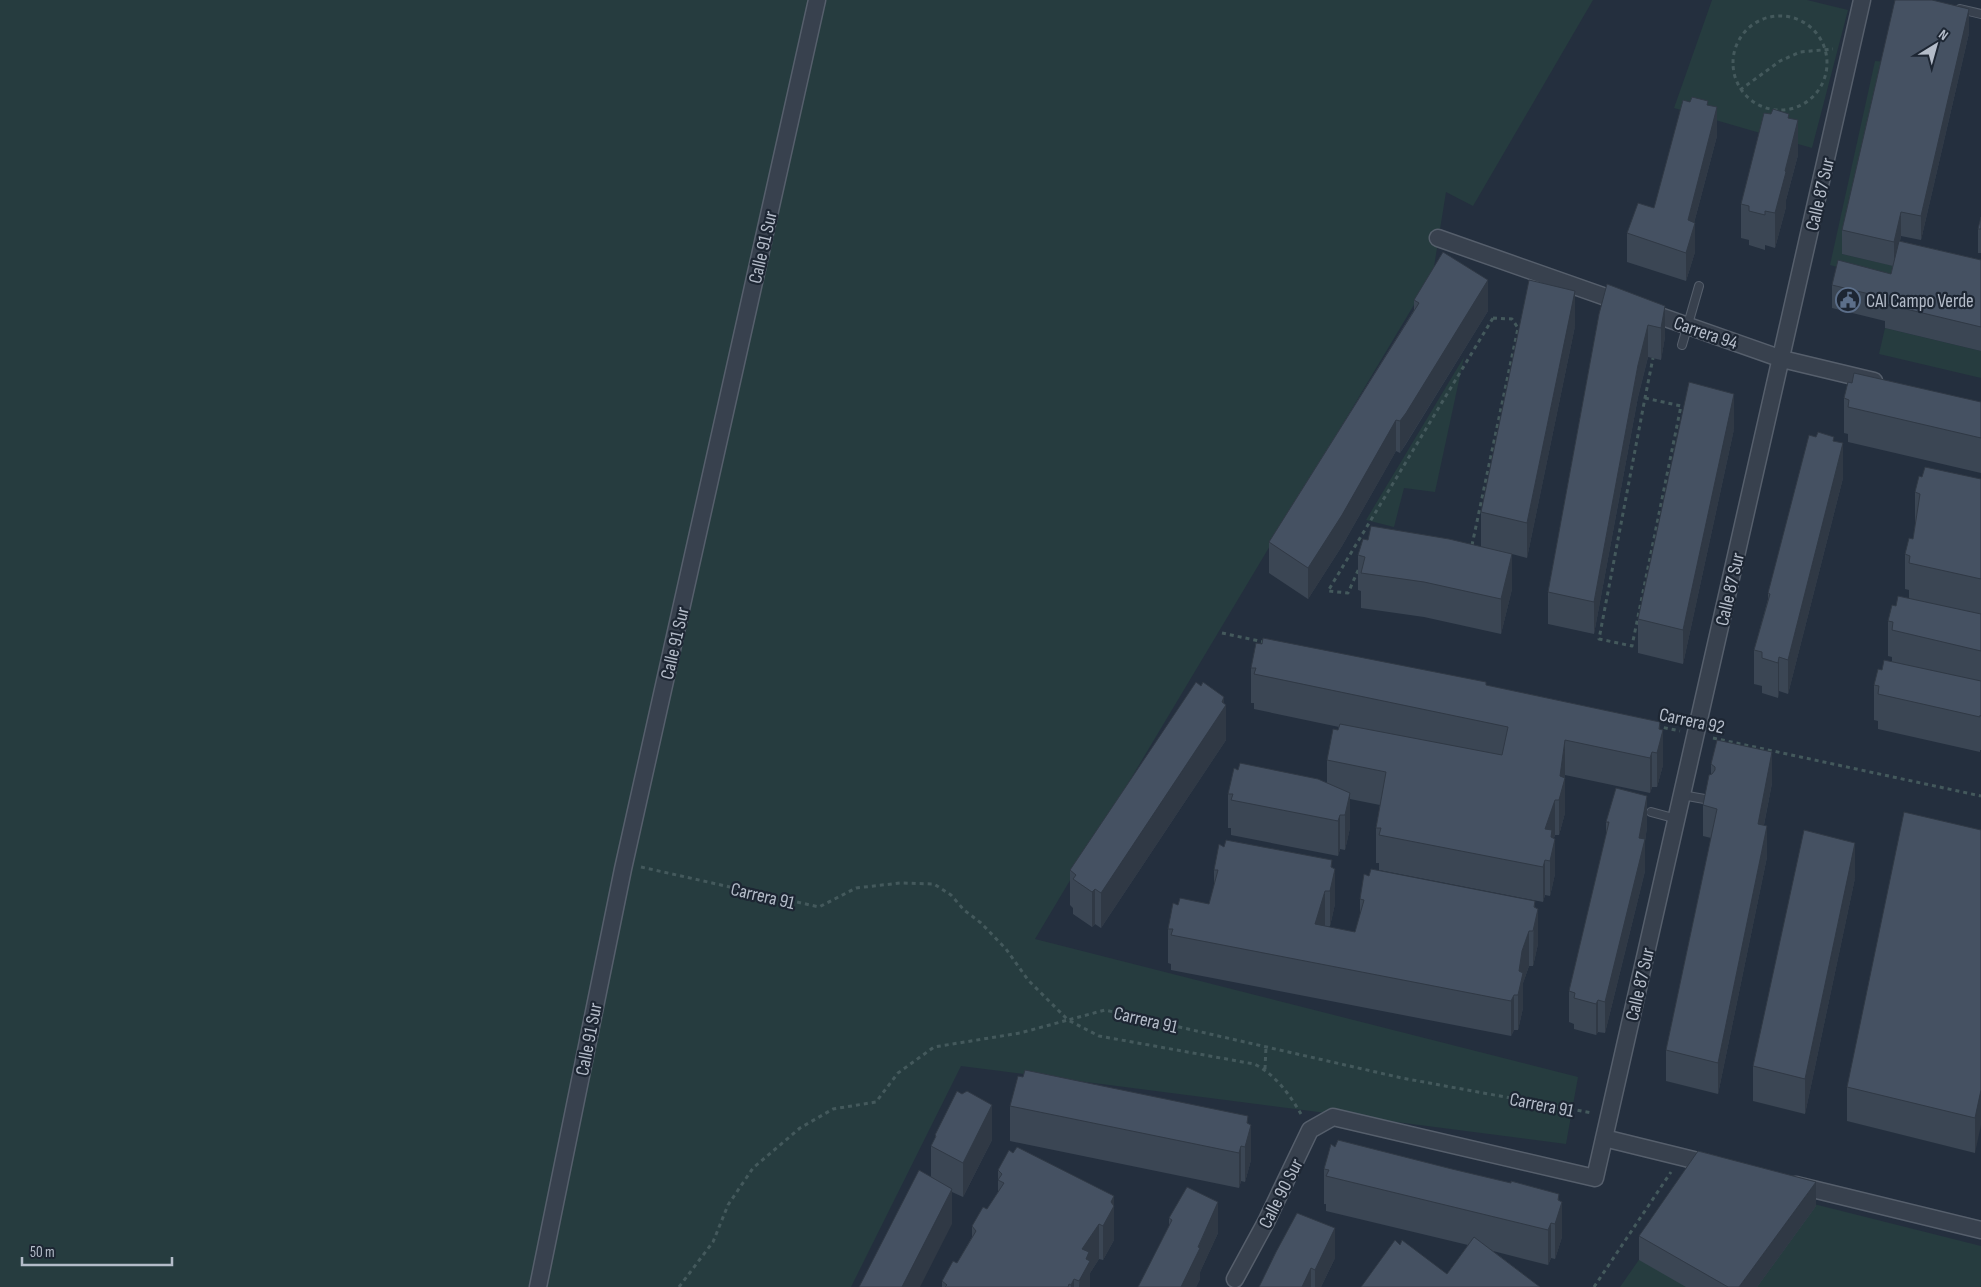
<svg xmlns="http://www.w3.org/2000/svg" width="1981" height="1287" font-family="'Sofia Sans Condensed',sans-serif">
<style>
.green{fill:#263c3f}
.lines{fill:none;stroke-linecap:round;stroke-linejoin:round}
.lane-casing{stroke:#565f6c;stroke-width:10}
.street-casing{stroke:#565f6c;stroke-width:19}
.path{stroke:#44595c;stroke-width:3;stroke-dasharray:4 4;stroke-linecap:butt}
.lane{stroke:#38414e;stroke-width:8}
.street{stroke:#38414e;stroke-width:16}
.wall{fill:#3b4654}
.shaded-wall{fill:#303945}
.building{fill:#455162;stroke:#303945}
.labels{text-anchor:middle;stroke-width:4.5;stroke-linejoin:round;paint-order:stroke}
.street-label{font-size:19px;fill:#b4bcc9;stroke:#1d2633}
.poi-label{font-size:19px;fill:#b4bcc9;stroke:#1d2633;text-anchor:start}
</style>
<rect width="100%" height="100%" fill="#242f3e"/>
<path class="green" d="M 0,0 L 1593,0 L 1473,206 L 1446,192 L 1433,273 L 1035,939 L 1578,1077 L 1566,1144 L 961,1066 L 851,1287 L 0,1287 Z
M 1712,0 L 1807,0 L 1848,10 L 1812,148 L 1674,108 Z
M 1875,61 L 1886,62 L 1842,254 L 1899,267 L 1895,283 L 1830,265 Z
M 1885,328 L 1981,351 L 1981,378 L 1879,354 Z
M 1464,357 L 1435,492 L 1404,488 L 1394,527 L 1366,520 Z
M 1698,1175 L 1981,1246 L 1981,1287 L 1620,1287 Z"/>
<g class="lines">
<defs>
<path id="lane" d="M 1960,9 L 1981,14
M 1682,345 L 1699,286
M 1682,795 L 1710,800
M 1651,812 L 1677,819"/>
<path id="street" d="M 1438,238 L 1782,359 L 1874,381
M 1604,1138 L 1714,1165
M 1796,1185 L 1981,1230
M 1235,1279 L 1266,1222 L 1310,1130 L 1333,1117 L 1595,1178 L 1862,0
M 538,1287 L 623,869 L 817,0"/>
</defs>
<use href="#lane" class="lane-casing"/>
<use href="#street" class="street-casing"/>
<path class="path" d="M1733 63a47 47 0 1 1 94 0a47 47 0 1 1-94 0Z
M 1740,90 L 1780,61 L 1800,52 L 1833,49
M 1493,318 L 1512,319 L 1518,328 L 1468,564 L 1503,572 L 1502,581 L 1376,553 L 1364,557 L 1348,593 L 1328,591 Z
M 1645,398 L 1681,406 L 1632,646 L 1599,639 L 1645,398 L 1653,358
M 1222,633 L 1264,642
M 1656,726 L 1680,731
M 1713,738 L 1981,796
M 641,867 L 819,907 L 856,888 L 900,883 L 934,884 L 951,895 L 964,910 L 981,923 L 1006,949 L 1028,980 L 1068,1020 L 1105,1010 L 1402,1078 L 1592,1113
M 1265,1069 L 1266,1047
M 679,1287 L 713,1242 L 728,1205 L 753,1168 L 800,1128 L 833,1109 L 876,1102 L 898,1073 L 934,1047 L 1020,1033 L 1068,1020 L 1099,1036 L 1254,1064 C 1274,1073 1290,1095 1301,1114
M 1594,1287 L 1671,1172"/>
<use href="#lane" class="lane"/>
<use href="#street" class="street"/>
</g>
<path class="wall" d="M 1969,33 L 1921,240 L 1901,236 L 1900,241 L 1981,260 L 1981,351 L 1885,328 L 1885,321 L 1832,308 L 1832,285 L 1891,274 L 1893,266 L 1842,254 L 1842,230 Z
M 1708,105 L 1717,136 L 1694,223 L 1695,252 L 1686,281 L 1627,262 L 1627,233 L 1654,208 Z
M 1789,118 L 1798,155 L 1786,200 L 1786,207 L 1775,248 L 1765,245 L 1765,250 L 1749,245 L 1749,240 L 1741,238 L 1741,204 Z
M 1981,217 L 1981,253 L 1978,253 L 1978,229 Z
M 1414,300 L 1488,311 L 1406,444 L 1400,453 L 1396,451 L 1342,546 L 1308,599 L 1269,573 L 1269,542 L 1414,310 Z
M 1665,306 L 1665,337 L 1661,360 L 1648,357 L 1638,397 L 1594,634 L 1548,624 L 1548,592 L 1599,314 Z
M 1575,326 L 1527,558 L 1512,554 L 1512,589 L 1501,634 L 1424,617 L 1361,608 L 1361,591 L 1358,590 L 1358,555 L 1368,540 L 1481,547 L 1481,512 Z
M 1844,398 L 1981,402 L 1981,473 L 1848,442 L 1848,434 L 1844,433 Z
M 1734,429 L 1683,664 L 1638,653 L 1638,619 Z
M 1834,441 L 1843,478 L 1788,694 L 1779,691 L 1778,698 L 1762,693 L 1762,686 L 1754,684 L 1754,650 L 1768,599 L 1768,593 Z
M 1922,477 L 1981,479 L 1981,750 L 1980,750 L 1980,752 L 1878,729 L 1878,721 L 1874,720 L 1874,685 L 1882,670 L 1892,661 L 1892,657 L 1888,656 L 1888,621 L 1896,606 L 1909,598 L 1909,590 L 1905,589 L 1905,554 L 1913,539 L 1915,527 L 1915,492 Z
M 1262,644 L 1486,685 L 1660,729 L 1663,765 L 1657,787 L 1652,787 L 1650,793 L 1565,775 L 1565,813 L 1559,835 L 1555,835 L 1554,838 L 1555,874 L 1550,896 L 1545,895 L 1543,902 L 1379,870 L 1379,863 L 1376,863 L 1376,828 L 1380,805 L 1350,799 L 1350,828 L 1345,850 L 1340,849 L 1338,856 L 1231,835 L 1231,828 L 1228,828 L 1228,794 L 1238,770 L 1327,783 L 1327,760 L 1339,727 L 1254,709 L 1254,703 L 1251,703 L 1251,668 Z
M 1224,703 L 1226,740 L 1101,928 L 1095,924 L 1092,927 L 1073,914 L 1073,908 L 1070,905 L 1070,870 Z
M 1711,764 L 1772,783 L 1764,825 L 1767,857 L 1718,1094 L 1666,1081 L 1666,1050 L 1711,838 L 1703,836 L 1703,805 L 1711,774 Z
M 1606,822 L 1647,827 L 1645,841 L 1645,871 L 1605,1033 L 1598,1032 L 1596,1035 L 1574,1029 L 1574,1024 L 1569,1022 L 1569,991 L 1606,836 Z
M 1981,830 L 1975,1153 L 1847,1121 L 1847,1087 Z
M 1224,847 L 1332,867 L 1335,904 L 1330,926 L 1325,926 L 1355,932 L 1360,916 L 1360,899 L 1369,876 L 1535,908 L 1538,944 L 1533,966 L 1529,966 L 1523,983 L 1523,1008 L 1518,1030 L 1514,1030 L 1511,1036 L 1171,970 L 1171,964 L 1168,963 L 1168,929 L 1178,905 L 1209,904 L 1214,887 L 1214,870 Z
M 1855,878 L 1805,1114 L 1753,1101 L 1753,1066 Z
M 1010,1106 L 1248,1124 L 1251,1160 L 1245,1182 L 1241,1181 L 1239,1188 L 1010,1141 Z
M 935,1135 L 992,1140 L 963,1197 L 952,1192 L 952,1224 L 931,1177 L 931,1146 L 935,1139 Z
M 1335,1147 L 1559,1201 L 1562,1237 L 1555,1259 L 1551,1258 L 1548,1265 L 1493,1251 L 1540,1287 L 1361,1287 L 1400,1245 L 1447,1274 L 1468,1245 L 1326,1211 L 1326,1204 L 1324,1204 L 1324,1169 Z
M 998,1170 L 1114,1205 L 1114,1240 L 1103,1260 L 1099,1259 L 1090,1273 L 1090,1287 L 942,1287 L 942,1281 L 957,1263 L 972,1237 L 972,1226 L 987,1209 L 998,1192 Z
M 1816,1206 L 1757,1287 L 1686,1287 L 1639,1260 L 1639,1236 Z
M 1169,1218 L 1218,1233 L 1200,1272 L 1200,1279 L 1196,1287 L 1138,1287 L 1169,1227 Z
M 1335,1258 L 1321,1287 L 1259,1287 Z"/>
<path class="shaded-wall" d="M 1969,9 L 1969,33 L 1921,240 L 1921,216 Z
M 1717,107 L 1717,136 L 1690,238 L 1695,223 L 1695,252 L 1686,281 L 1686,253 L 1688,220 Z
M 1798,120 L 1798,155 L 1786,200 L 1786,207 L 1775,248 L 1775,213 L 1785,171 Z
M 1901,212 L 1901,236 L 1894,266 L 1894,242 Z
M 1488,280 L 1488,311 L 1400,453 L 1400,421 Z
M 1575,291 L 1575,326 L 1527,558 L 1527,523 Z
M 1665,306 L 1665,337 L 1661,360 L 1661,328 Z
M 1648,325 L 1648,357 L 1638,397 L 1594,634 L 1594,602 L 1638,365 Z
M 1734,394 L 1734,429 L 1683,664 L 1683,630 Z
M 1396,420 L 1396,451 L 1342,546 L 1308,599 L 1308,568 Z
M 1843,443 L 1843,478 L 1788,694 L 1788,660 Z
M 1512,554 L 1512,589 L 1501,634 L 1501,599 Z
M 1779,657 L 1779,691 L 1778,698 L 1778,663 Z
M 1224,697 L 1224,708 L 1226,705 L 1226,740 L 1101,928 L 1101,893 L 1222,702 Z
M 1660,722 L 1660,740 L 1663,730 L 1663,765 L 1657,787 L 1657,753 L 1659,729 Z
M 1565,740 L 1565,813 L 1559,835 L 1559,800 L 1560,776 Z
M 1652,752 L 1652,787 L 1650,793 L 1650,758 Z
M 1772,752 L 1772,783 L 1758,855 L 1758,824 Z
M 1350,793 L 1350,828 L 1345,850 L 1345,815 Z
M 1647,796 L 1647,827 L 1645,841 L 1645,871 L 1605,1033 L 1605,1002 L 1639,838 Z
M 1555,800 L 1555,835 L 1552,843 L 1555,839 L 1555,874 L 1550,896 L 1550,861 L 1545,829 Z
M 1340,815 L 1340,849 L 1338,856 L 1338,821 Z
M 1767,826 L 1767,857 L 1718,1094 L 1718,1063 Z
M 1855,843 L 1855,878 L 1805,1114 L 1805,1079 Z
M 1332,860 L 1332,882 L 1335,869 L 1335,904 L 1330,926 L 1330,891 Z
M 1545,860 L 1545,895 L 1543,902 L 1543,867 Z
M 1095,889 L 1095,924 L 1092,927 L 1092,892 Z
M 1325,891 L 1325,925 L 1315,959 L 1315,924 Z
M 1535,901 L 1535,922 L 1538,909 L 1538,944 L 1533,966 L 1534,907 Z
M 1529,931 L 1529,966 L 1523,983 L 1523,1008 L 1518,1030 L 1518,995 L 1519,971 L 1522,951 Z
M 1514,995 L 1514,1030 L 1511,1036 L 1511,1001 Z
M 1598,1000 L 1598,1032 L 1596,1035 L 1596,1004 Z
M 1981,1090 L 1981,1125 L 1975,1153 L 1975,1118 Z
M 992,1105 L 992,1140 L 963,1197 L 963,1163 Z
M 1248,1116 L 1248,1137 L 1251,1125 L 1251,1160 L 1245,1182 L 1245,1147 Z
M 1241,1146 L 1241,1181 L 1239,1188 L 1239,1153 Z
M 1816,1182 L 1816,1206 L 1757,1287 L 1739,1287 Z
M 952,1189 L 952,1224 L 920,1287 L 902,1287 Z
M 1559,1194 L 1559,1211 L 1562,1202 L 1562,1237 L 1555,1259 L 1555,1224 L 1558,1200 Z
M 1114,1196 L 1114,1240 L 1103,1260 L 1103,1226 L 1111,1202 Z
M 1218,1202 L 1218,1233 L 1200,1272 L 1200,1279 L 1196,1287 L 1181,1287 Z
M 1551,1223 L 1551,1258 L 1548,1265 L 1548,1230 Z
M 1099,1224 L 1099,1259 L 1090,1273 L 1090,1287 L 1079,1287 L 1082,1249 Z
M 1335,1228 L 1335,1258 L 1321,1287 L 1315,1287 L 1315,1270 Z
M 1311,1268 L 1311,1287 L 1302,1287 Z
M 1074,1279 L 1074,1287 L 1071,1287 L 1071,1285 Z"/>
<path class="building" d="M 1895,0 L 1932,0 L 1969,9 L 1921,216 L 1901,212 L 1894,242 L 1842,230 Z
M 1692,97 L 1708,101 L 1707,105 L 1717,107 L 1688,220 L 1695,223 L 1686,253 L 1627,233 L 1638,203 L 1654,208 L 1683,100 L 1690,102 Z
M 1773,109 L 1789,114 L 1788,118 L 1798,120 L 1785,171 L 1786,172 L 1775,213 L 1765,211 L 1765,215 L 1749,211 L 1749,206 L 1741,204 L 1764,113 L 1771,114 Z
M 1981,217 L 1981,229 L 1978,229 Z
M 1899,241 L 1981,260 L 1981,327 L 1885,304 L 1886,298 L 1832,285 L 1838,260 L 1891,274 Z
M 1443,252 L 1488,280 L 1406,413 L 1400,421 L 1396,420 L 1342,515 L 1308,568 L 1269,542 L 1419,303 L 1414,300 Z
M 1529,280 L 1575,291 L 1527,523 L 1481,512 Z
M 1607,284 L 1665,306 L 1661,328 L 1648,325 L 1638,365 L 1594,602 L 1548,592 L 1599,314 Z
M 1854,373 L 1981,402 L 1981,438 L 1848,407 L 1849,400 L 1844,398 L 1848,382 L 1852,383 Z
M 1689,382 L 1734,394 L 1683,630 L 1638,619 Z
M 1818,432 L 1834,437 L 1833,441 L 1843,443 L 1788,660 L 1779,657 L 1778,663 L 1762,658 L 1762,652 L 1754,650 L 1770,594 L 1768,593 L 1809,435 L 1816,437 Z
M 1925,467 L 1981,479 L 1981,579 L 1909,563 L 1910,556 L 1905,554 L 1909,538 L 1913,539 L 1920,494 L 1915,492 L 1919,476 L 1922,477 Z
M 1371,526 L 1449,539 L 1512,554 L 1501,599 L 1424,582 L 1361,573 L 1365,557 L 1358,555 L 1363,539 L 1368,540 Z
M 1898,596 L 1981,614 L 1981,651 L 1892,630 L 1893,622 L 1888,621 L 1892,605 L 1896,606 Z
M 1263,638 L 1486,682 L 1486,685 L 1660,722 L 1659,729 L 1663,730 L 1657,753 L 1652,752 L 1650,758 L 1565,740 L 1560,776 L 1565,778 L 1559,800 L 1555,800 L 1545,829 L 1552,830 L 1551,837 L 1555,839 L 1550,861 L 1545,860 L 1543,867 L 1379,835 L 1381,828 L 1376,828 L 1386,772 L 1327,760 L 1333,729 L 1338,730 L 1340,724 L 1502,755 L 1508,727 L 1254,674 L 1256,668 L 1251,668 L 1256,643 L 1262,644 Z
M 1884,660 L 1981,681 L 1981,716 L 1980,715 L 1980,717 L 1878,694 L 1879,686 L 1874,685 L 1878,669 L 1882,670 Z
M 1196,682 L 1201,686 L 1203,682 L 1224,697 L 1222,702 L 1226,705 L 1101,893 L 1095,889 L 1092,892 L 1073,879 L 1076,875 L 1070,870 Z
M 1717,740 L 1772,752 L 1758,824 L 1767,826 L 1718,1063 L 1666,1050 L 1717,809 L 1703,805 L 1709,775 L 1712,774 L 1715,770 L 1715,767 L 1711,764 Z
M 1240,763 L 1318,779 L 1350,793 L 1345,815 L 1340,815 L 1338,821 L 1231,800 L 1233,794 L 1228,794 L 1234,768 L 1238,770 Z
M 1616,788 L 1647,796 L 1639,838 L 1645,839 L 1605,1002 L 1598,1000 L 1596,1004 L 1574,998 L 1575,993 L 1569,991 L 1609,822 L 1606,822 Z
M 1904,812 L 1981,830 L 1981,1090 L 1975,1118 L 1847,1087 Z
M 1804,830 L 1855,843 L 1805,1079 L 1753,1066 Z
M 1226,840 L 1332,860 L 1331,867 L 1335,869 L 1330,891 L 1325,891 L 1315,924 L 1355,932 L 1364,900 L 1360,899 L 1364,874 L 1369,876 L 1371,869 L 1535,901 L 1534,907 L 1538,909 L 1533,931 L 1529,931 L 1522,951 L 1519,971 L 1523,973 L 1518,995 L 1514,995 L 1511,1001 L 1171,935 L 1173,929 L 1168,929 L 1173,903 L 1178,905 L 1180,898 L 1209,904 L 1218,870 L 1214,870 L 1219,844 L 1224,847 Z
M 1025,1070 L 1248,1116 L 1247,1123 L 1251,1125 L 1245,1147 L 1241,1146 L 1239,1153 L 1010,1106 L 1018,1076 L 1023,1077 Z
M 957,1091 L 962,1094 L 967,1091 L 992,1105 L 963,1163 L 931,1146 L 936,1136 L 935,1135 Z
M 1338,1140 L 1452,1169 L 1511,1183 L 1511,1181 L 1559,1194 L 1558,1200 L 1562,1202 L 1555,1224 L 1551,1223 L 1548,1230 L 1326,1176 L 1329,1170 L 1324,1169 L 1331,1144 L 1335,1147 Z
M 1017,1147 L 1114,1196 L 1111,1202 L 1114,1206 L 1103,1226 L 1099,1224 L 1082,1249 L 1089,1252 L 1086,1259 L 1090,1261 L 1079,1281 L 1074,1279 L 1071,1285 L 1069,1284 L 1068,1287 L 945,1287 L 947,1285 L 942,1281 L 953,1261 L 957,1263 L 976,1231 L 972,1226 L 983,1207 L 987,1209 L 1004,1183 L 998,1180 L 1002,1174 L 998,1170 L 1009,1150 L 1013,1153 Z
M 1698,1151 L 1816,1182 L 1739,1287 L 1728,1287 L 1639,1236 Z
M 919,1170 L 952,1189 L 902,1287 L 859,1287 Z
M 1187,1187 L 1218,1202 L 1198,1247 L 1200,1248 L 1181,1287 L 1138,1287 L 1172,1220 L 1169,1218 Z
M 1297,1213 L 1335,1228 L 1315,1270 L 1311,1268 L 1302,1287 L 1259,1287 L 1276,1252 Z
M 1474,1237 L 1540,1287 L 1361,1287 L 1395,1240 L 1400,1245 L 1402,1240 L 1447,1274 Z"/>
<defs>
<symbol id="civic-ring" viewBox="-11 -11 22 22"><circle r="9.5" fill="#1d2633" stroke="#5c6f8a" stroke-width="1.5"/><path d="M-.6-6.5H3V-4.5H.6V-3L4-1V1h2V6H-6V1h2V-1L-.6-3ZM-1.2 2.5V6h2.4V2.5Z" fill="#5c6f8a"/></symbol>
</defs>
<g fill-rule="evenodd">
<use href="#civic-ring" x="1834" y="286" width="28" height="28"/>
</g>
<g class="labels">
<g class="street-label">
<text transform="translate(1819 194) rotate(-77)" y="7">Calle 87 Sur</text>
<text transform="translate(762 247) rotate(-77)" y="7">Calle 91 Sur</text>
<text transform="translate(1706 332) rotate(19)" y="7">Carrera 94</text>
<text transform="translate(1729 589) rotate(-77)" y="7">Calle 87 Sur</text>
<text transform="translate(674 643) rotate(-77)" y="7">Calle 91 Sur</text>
<text transform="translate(1692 720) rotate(12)" y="7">Carrera 92</text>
<text transform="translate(763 895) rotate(13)" y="7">Carrera 91</text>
<text transform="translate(1639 984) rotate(-77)" y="7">Calle 87 Sur</text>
<text transform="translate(1146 1019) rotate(13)" y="7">Carrera 91</text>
<text transform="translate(588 1039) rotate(-79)" y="7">Calle 91 Sur</text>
<text transform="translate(1542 1104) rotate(11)" y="7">Carrera 91</text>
<text transform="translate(1280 1193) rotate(-63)" y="7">Calle 90 Sur</text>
</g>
<g class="poi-label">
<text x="1866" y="307">CAI Campo Verde</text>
</g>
</g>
<g transform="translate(1936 45) rotate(37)" stroke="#1d2633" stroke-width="4" paint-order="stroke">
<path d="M0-4L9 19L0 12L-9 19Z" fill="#b4bcc9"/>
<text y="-8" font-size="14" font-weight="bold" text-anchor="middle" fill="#b4bcc9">N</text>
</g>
<path d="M22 1257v8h150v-8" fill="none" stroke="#b4bcc9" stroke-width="2.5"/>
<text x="30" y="1257" font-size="15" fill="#b4bcc9" stroke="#1d2633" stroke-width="4" paint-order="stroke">50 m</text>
</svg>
